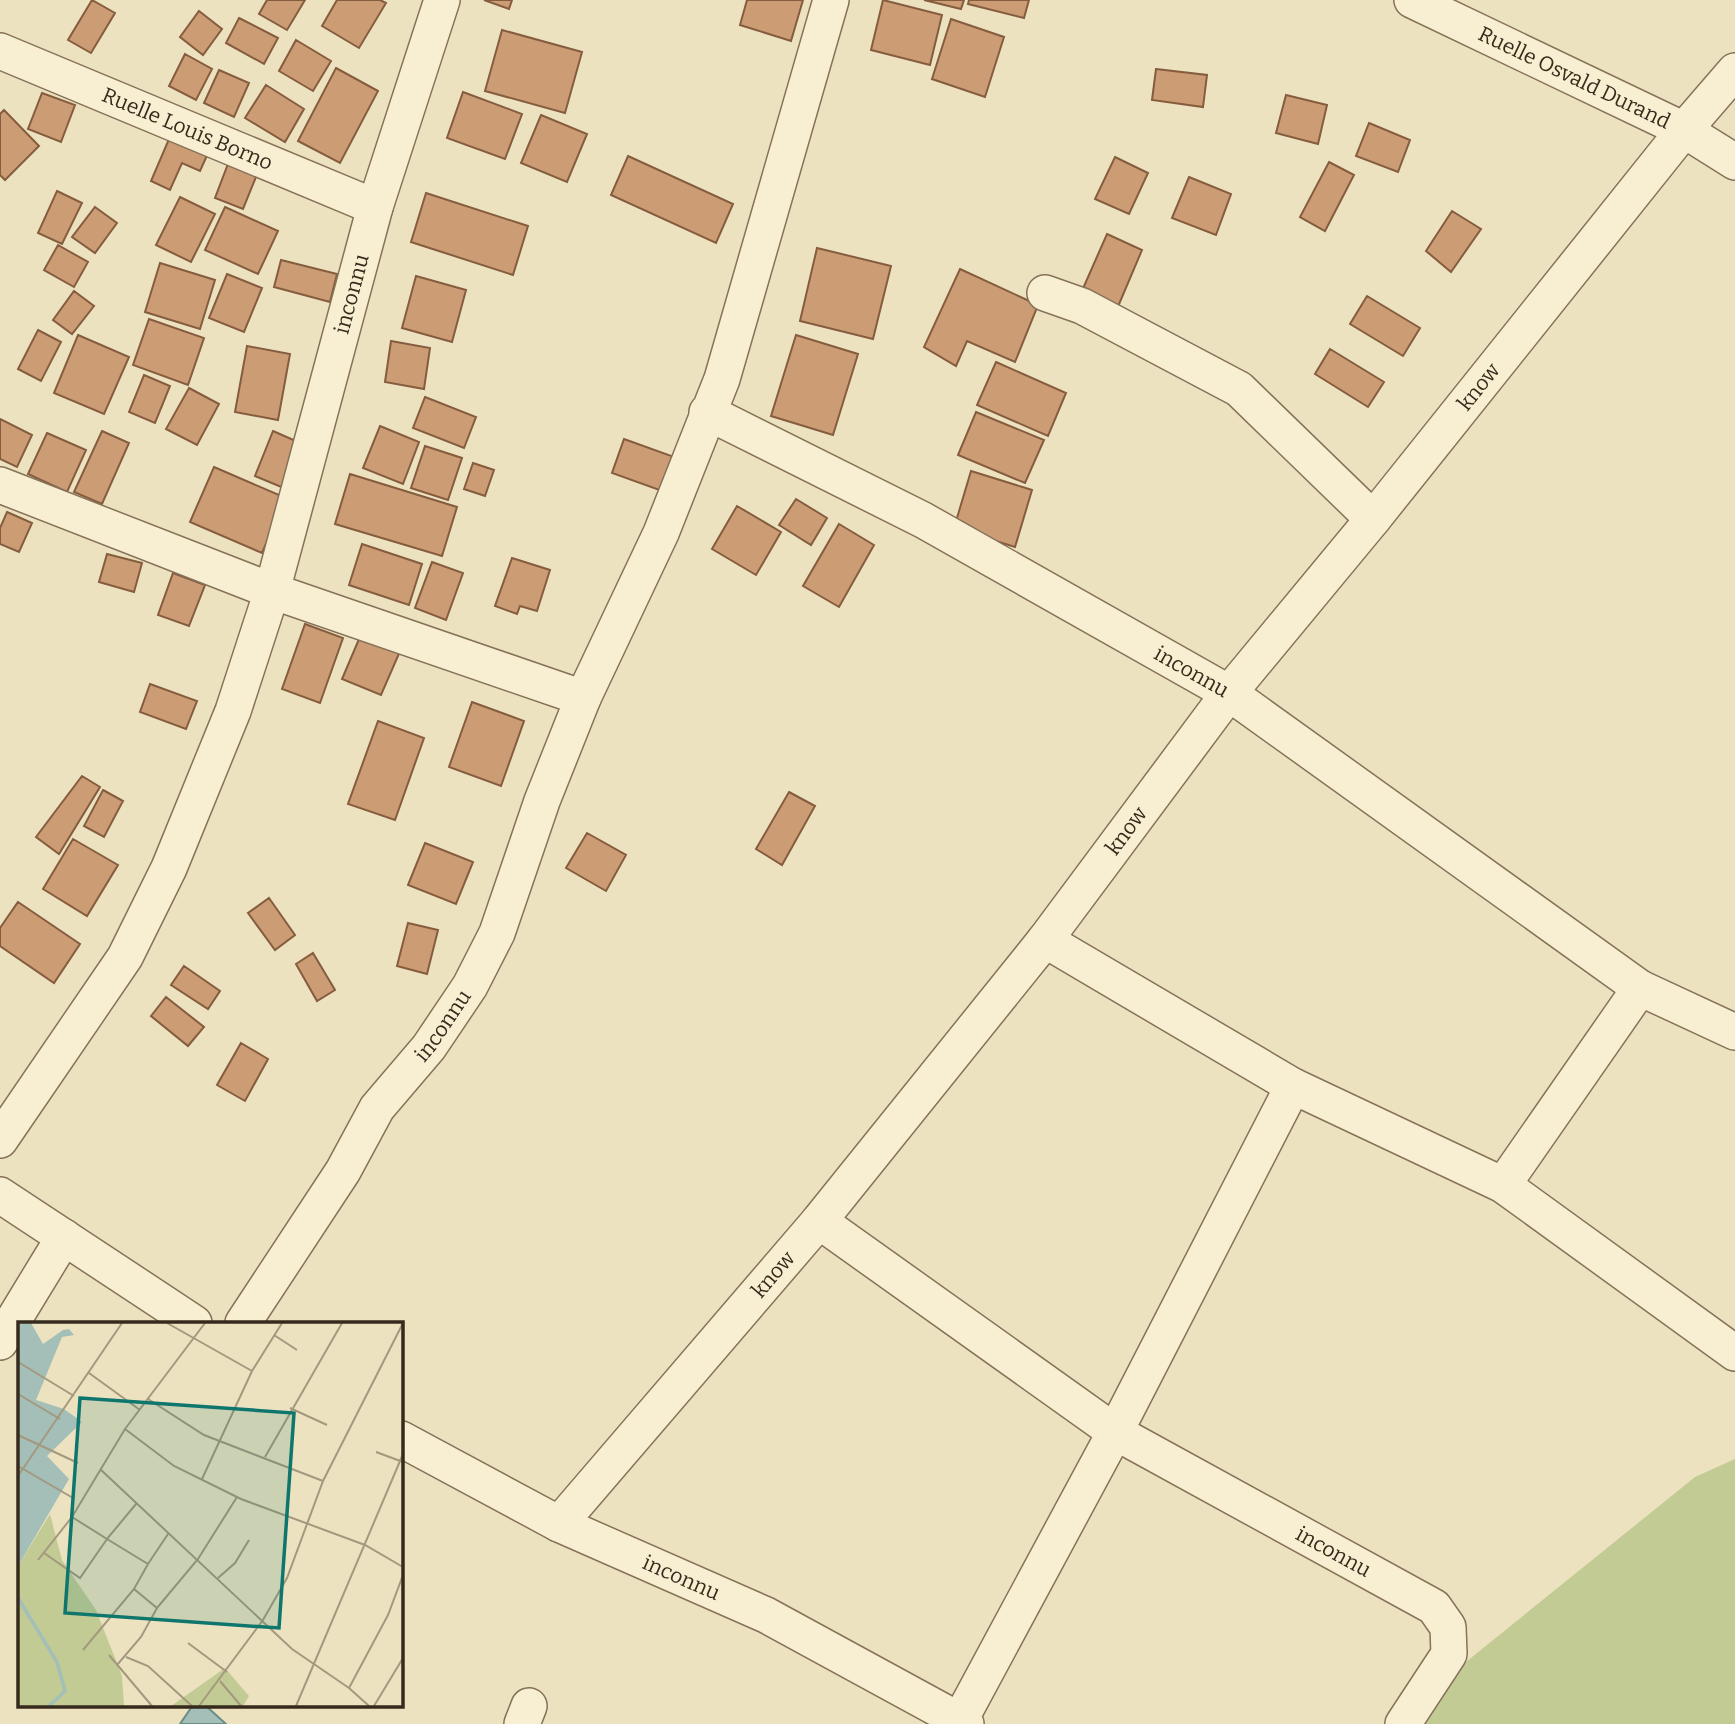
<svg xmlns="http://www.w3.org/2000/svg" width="1735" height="1724" font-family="Bitter,serif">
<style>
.green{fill:#c2cb94}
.water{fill:#a3bfb8;stroke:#6a8d86;stroke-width:2}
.building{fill:#cc9d75;stroke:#855d3e;stroke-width:2}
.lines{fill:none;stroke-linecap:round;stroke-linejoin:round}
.street-casing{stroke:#867258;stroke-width:38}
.street{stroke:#f8efd2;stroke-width:35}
.labels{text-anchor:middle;stroke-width:5;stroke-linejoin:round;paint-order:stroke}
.street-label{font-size:21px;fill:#362a1c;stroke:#f5eccf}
.inset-river{fill:none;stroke:#a3bfb8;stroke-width:3.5}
.inset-road{fill:none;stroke:#a4987e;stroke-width:2}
.view{fill:#0f766e;fill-opacity:0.15;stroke:#0f766e;stroke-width:3.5}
.inset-edge{fill:none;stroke:#362a1c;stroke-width:3.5}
</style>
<rect width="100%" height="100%" fill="#ede2c0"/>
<path class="green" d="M 1735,1459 L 1735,1724 L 1389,1724 L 1695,1477 Z"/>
<path class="water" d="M 193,1705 L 205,1705 L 226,1724 L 180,1724 Z"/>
<path class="building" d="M 92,0 L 115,13 L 91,53 L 68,40 Z
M 267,0 L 305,0 L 287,30 L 259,14 Z
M 337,0 L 380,0 L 386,3 L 359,48 L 322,26 Z
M 484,0 L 512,0 L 509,9 Z
M 747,0 L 803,0 L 791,41 L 740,25 Z
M 883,0 L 942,15 L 930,65 L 871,50 Z
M 924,0 L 964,0 L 961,9 Z
M 969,0 L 1029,0 L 1024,18 L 968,4 Z
M 199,11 L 222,29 L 203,55 L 180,37 Z
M 239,18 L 278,38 L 264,64 L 226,43 Z
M 951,19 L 1004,37 L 985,97 L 932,79 Z
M 502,30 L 582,52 L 565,113 L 485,91 Z
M 296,40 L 331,61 L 313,91 L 279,71 Z
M 185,54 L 212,69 L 196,100 L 169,86 Z
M 336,68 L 378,91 L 340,163 L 298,141 Z
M 1156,69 L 1207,75 L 1203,107 L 1152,100 Z
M 219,70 L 249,83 L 234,117 L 204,103 Z
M 266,85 L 304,109 L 285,142 L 245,118 Z
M 463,92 L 522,114 L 505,159 L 447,138 Z
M 42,93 L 75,105 L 61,142 L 28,129 Z
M 1286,95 L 1327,105 L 1318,144 L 1276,133 Z
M 4,110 L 39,146 L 5,180 L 0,175 L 0,114 Z
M 541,115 L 587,134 L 567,182 L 521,163 Z
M 1369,123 L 1410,140 L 1398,172 L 1356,156 Z
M 172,132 L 210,149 L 200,171 L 182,163 L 170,190 L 151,181 Z
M 231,156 L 260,167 L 243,209 L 215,198 Z
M 628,156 L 733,204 L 716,243 L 611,195 Z
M 1115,157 L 1148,173 L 1129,214 L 1095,199 Z
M 1329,162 L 1354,175 L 1325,231 L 1300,217 Z
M 1189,177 L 1231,194 L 1216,235 L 1172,218 Z
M 57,191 L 82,203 L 62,244 L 38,233 Z
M 426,193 L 528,226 L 513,275 L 411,242 Z
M 180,197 L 215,214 L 191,262 L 156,245 Z
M 95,207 L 117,223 L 95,253 L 72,237 Z
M 225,207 L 278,231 L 258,274 L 205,250 Z
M 1452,211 L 1481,229 L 1451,272 L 1426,251 Z
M 1107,234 L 1142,250 L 1117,309 L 1081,293 Z
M 58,245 L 88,262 L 74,287 L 44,270 Z
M 817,248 L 891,266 L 873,339 L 800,321 Z
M 281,260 L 337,274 L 330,302 L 274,287 Z
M 160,263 L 215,280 L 200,329 L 145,312 Z
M 960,269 L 1038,305 L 1015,362 L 967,341 L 956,366 L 924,347 Z
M 227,274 L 262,288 L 244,332 L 209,318 Z
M 416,276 L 466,290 L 452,342 L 402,328 Z
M 74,291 L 94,306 L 72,334 L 53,320 Z
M 1367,296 L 1420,328 L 1403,356 L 1350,324 Z
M 149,319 L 204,338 L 188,385 L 133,365 Z
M 38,330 L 61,342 L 41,381 L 18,369 Z
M 78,335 L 129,357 L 104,414 L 54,393 Z
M 796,335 L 858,354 L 833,435 L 771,416 Z
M 391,341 L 430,348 L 424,389 L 385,382 Z
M 247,346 L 290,354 L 278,420 L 235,412 Z
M 1330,349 L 1384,382 L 1368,407 L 1315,374 Z
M 996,362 L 1066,393 L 1048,436 L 977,405 Z
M 144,375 L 170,386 L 155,423 L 129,412 Z
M 189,388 L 219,404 L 197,445 L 166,429 Z
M 425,397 L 476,417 L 464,448 L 413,428 Z
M 976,412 L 1044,440 L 1025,483 L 958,455 Z
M 0,419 L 32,435 L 17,467 L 0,459 Z
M 380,426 L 419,442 L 403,484 L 363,468 Z
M 102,431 L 129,443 L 102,504 L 74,492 Z
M 273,431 L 305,445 L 286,489 L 255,476 Z
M 47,433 L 86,450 L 67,492 L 28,474 Z
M 624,439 L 677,458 L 665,492 L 612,473 Z
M 425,446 L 462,458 L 448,500 L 411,488 Z
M 473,463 L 494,470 L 485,496 L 464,489 Z
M 214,467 L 286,498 L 262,553 L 190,522 Z
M 971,471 L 1032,490 L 1015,547 L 954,528 Z
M 350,474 L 457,507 L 442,556 L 335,524 Z
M 796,499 L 827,518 L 811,545 L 779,525 Z
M 737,506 L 781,532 L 756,575 L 712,549 Z
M 7,512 L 32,523 L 19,552 L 0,544 L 0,528 Z
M 839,524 L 874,545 L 839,607 L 803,586 Z
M 362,544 L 422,564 L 409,605 L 349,585 Z
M 107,554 L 142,563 L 134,592 L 99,582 Z
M 512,558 L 550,570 L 537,611 L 520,606 L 517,614 L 495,606 Z
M 432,562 L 463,573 L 446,620 L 415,608 Z
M 173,573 L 205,585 L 189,626 L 158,615 Z
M 305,624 L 343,638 L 320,703 L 282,689 Z
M 362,632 L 401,649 L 381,695 L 342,679 Z
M 150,684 L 197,701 L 186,729 L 140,712 Z
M 472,702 L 524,721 L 501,786 L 449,767 Z
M 378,721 L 424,738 L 395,820 L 348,804 Z
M 82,776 L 100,787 L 59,854 L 36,837 Z
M 103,790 L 123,801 L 104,837 L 84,826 Z
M 789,792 L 815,806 L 782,865 L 756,849 Z
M 587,833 L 626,855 L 606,891 L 566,868 Z
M 73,839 L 118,865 L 87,916 L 43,889 Z
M 425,843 L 473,862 L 456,904 L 408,885 Z
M 269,898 L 295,935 L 275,950 L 248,913 Z
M 18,902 L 80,944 L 54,983 L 0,946 L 0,928 Z
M 408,923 L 438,930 L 427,974 L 397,966 Z
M 313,953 L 335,990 L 317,1001 L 296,964 Z
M 184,966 L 220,991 L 208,1009 L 171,985 Z
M 166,997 L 204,1027 L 188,1046 L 151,1016 Z
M 241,1043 L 268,1059 L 245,1101 L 217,1085 Z"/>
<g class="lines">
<defs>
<g id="street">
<path id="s1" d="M 1412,0 L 1684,130 L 1735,162"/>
<path id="s2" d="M 0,51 L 375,207"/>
<path d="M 1045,293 L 1082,306 L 1239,389 L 1373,519"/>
<path id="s3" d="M 707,412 L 923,520 L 1229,693 L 1640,988 L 1503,1185"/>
<path d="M 0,485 L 272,591 L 583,698"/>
<path id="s4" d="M 1045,940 L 1293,1086 L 1115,1432 L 1434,1607 L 1448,1627 L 1449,1654 L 1403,1724"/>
<path d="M 1640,988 L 1735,1032"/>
<path d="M 1293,1086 L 1503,1185 L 1735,1353"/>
<path id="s5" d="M 0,1140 L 125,957 L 169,868 L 233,711 L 272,591 L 375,207 L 442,0"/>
<path d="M 0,1195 L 194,1323"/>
<path d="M 819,1221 L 1115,1432 L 960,1720"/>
<path id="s6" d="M 243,1323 L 343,1171 L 377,1108 L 429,1047 L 470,986 L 497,933 L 542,801 L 583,698 L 661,533 L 722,379 L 831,0"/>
<path d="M 0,1342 L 64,1237"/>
<path id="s7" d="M 401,1439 L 559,1524 L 766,1615 L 966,1724"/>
<path id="s8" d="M 559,1524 L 819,1221 L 1045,940 L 1229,693 L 1373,519 L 1684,130 L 1735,71"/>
<path d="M 522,1724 L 529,1706"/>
</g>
</defs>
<use href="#street" class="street-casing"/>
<use href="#street" class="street"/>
</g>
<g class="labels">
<g class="street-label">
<text dy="7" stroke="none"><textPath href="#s1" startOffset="180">Ruelle Osvald Durand</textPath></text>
<text dy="7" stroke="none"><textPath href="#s2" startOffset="203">Ruelle Louis Borno</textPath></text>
<text dy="7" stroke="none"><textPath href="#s5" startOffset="924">inconnu</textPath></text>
<text dy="7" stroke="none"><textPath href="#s8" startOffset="1463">know</textPath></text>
<text dy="7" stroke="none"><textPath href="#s3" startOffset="550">inconnu</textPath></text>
<text dy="7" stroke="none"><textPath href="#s8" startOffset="896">know</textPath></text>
<text dy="7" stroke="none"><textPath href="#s6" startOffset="359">inconnu</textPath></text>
<text dy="7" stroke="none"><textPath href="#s8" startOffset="329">know</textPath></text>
<text dy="7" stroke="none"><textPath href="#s4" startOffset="926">inconnu</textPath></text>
<text dy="7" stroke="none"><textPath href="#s7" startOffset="313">inconnu</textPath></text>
</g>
</g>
<g transform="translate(18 1322)">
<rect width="385" height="385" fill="#ede2c0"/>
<path d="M 32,192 L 44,238 L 78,288 L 104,354 L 106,384 L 0,384 L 0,244 ZM 207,346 L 231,374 L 225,384 L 153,384 Z" fill="#c2cb94"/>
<path d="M 0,1 L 13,1 L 25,22 L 45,8 L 51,7 L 56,13 L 44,15 L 18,78 L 46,87 L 64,100 L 29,134 L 51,157 L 0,244 Z" fill="#a3bfb8"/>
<path class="inset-river" d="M 0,276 L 39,340 L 47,369 L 31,384"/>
<path class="inset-road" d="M 149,1 L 234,49M 256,13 L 279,28M 0,40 L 56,74M 71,51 L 122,88M 0,72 L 42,97M 130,77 L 186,113 L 305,159M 272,86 L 309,103M 107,107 L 156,144 L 223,177 L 347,223 L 385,245M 0,113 L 60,141M 358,130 L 385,140M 247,135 L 324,1M 0,144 L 55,176M 82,147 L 274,327 L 331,366M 0,154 L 104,1M 184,157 L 234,49 L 264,1M 54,195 L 89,217 L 118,182M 26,231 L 62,256 L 89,217 L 130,242 L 150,212M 20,238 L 54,195 L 107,107 L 187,1M 200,256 L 217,241 L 231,218M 116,267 L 139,286 L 180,237 L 219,175M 170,321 L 209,350M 65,328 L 116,267 L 130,242M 91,333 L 134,384M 108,335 L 130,344 L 174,384M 99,343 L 123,315 L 139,286M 202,359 L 223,384M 181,384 L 245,298 L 269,256 L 305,159 L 385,1M 278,384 L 385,132M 351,384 L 331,366 L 370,293 L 385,253M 356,384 L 385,336"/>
<path class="view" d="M 62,76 L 276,91 L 261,306 L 47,291 Z"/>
<rect width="385" height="385" class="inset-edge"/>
</g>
</svg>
